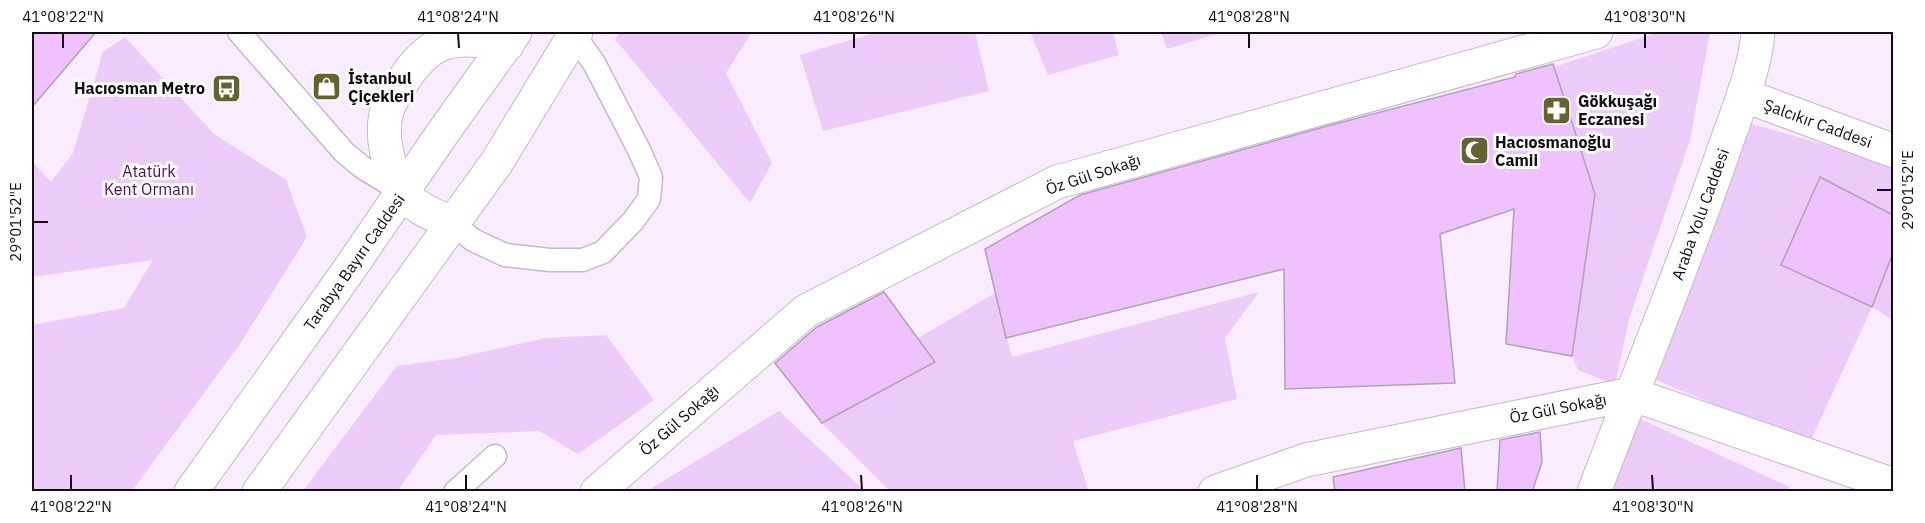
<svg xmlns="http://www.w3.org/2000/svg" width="1925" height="523" font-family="'IBM Plex Sans',sans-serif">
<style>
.green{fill:#edcbf9}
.building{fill:#efc1ff;stroke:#afa2b3;stroke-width:1.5}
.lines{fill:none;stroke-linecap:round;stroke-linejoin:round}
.lane-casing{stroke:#c6b8ca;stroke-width:25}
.street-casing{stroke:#c6b8ca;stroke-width:35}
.primary-casing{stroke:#c6b8ca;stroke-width:35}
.lane{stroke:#fff;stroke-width:22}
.street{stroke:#fff;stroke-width:33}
.primary{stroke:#fff;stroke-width:33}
.ticks{fill:none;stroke:#110d13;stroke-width:2}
.labels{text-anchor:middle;stroke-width:6;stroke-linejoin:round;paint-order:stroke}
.poi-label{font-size:16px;font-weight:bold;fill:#110d13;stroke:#fff;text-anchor:start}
.street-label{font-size:16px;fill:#110d13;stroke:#fff}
.park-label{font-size:16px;fill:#530866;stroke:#fff}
.neatline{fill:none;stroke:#110d13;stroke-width:2}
.ticks-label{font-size:15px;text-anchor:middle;fill:#110d13}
</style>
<rect width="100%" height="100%" fill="#faecff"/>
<path class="green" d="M 619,32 L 752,32 L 726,73 L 772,163 L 750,203 L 615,39 Z
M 877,32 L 975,32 L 989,91 L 823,131 L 800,55 Z
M 1030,32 L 1113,32 L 1119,55 L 1048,75 Z
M 1161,32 L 1224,32 L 1167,49 Z
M 1659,32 L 1710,32 L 1690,140 L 1629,319 L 1615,385 L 1578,370 L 1572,356 L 1589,233 L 1554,67 Z
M 125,37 L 214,134 L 286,180 L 307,237 L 240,344 L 132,491 L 32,491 L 32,325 L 124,308 L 153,260 L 32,277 L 32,161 L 51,182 L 73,153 L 103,52 Z
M 1748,123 L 1893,164 L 1893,215 L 1820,177 L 1781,265 L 1872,307 L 1893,253 L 1893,320 L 1872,307 L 1811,440 L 1758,423 L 1654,379 Z
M 1259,292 L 1225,338 L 1237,399 L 1073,441 L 1088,489 L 1081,491 L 890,491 L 822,423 L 935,362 L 918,338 L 995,293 L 1012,357 Z
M 606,335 L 654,400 L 578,454 L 539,431 L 436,435 L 398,491 L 303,491 L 397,366 L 456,358 L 546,338 Z
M 779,411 L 865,491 L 647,491 Z
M 1638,418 L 1790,487 L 1788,492 L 1610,492 Z"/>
<path class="building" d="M 32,32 L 96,32 L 32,107 Z
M 1553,64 L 1595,194 L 1572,356 L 1506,344 L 1514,209 L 1440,234 L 1455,383 L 1285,389 L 1284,269 L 1006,338 L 985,249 L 1080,195 L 1331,125 L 1515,77 L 1516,74 Z
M 1820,177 L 1893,215 L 1893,253 L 1872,307 L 1781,265 Z
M 884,292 L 935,362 L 822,423 L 775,363 L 817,327 Z
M 1540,432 L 1542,462 L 1532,492 L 1497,492 L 1500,440 Z
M 1461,448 L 1465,492 L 1335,492 L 1333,477 Z"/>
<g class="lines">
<defs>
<path id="lane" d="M 239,32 L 344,152 L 362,167 L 401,191
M 452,223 L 473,240 L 505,255 L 550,260 L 583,260 L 603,252 L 633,221 L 649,199 L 651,177 L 639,150 L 594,63 L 574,35
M 455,492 L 495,456"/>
<path id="street" d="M 1743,95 L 1894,151
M 597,492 L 806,311 L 1057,182 L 1596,32
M 1215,492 L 1306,460 L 1631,394 L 1894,485
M 1594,492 C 1636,381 1682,271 1721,158 C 1734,119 1755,73 1758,32"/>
<path id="primary" d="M 452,223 C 436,216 412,207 402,191 C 388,170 379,132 388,108 C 393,95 401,84 409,72 C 419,59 431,46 448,42 C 466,37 489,42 507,45
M 191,492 L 346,274 L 442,134 L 515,32
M 259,492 L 497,162 L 576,32"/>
</defs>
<use href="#lane" class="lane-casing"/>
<use href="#street" class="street-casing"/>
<use href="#primary" class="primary-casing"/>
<use href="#lane" class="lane"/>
<use href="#street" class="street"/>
<use href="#primary" class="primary"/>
</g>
<path class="ticks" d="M 63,33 L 63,48M 458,33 L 459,48M 854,33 L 854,48M 1249,33 L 1249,48M 1645,33 L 1645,48M 1877,190 L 1892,190M 33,222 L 48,222M 71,475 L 71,490M 466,475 L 466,490M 861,475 L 862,490M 1257,475 L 1257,490M 1652,475 L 1653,490"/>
<defs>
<symbol id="shop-square" viewBox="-11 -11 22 22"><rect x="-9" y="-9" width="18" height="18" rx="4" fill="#646330" stroke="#fff"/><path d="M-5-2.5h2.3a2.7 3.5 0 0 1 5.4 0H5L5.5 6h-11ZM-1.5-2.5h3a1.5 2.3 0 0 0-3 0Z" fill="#fff"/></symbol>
<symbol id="bus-square" viewBox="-11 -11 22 22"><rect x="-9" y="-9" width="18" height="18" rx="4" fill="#646330" stroke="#fff"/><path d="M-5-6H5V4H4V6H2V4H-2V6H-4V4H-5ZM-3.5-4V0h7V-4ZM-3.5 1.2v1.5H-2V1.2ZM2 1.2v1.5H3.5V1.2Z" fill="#fff"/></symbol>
<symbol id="pharmacy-square" viewBox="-11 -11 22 22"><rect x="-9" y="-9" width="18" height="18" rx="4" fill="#646330" stroke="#fff"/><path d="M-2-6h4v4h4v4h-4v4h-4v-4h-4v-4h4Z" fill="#fff"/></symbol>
<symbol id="mosque-square" viewBox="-11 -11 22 22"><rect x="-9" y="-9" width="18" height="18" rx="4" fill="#646330" stroke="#fff"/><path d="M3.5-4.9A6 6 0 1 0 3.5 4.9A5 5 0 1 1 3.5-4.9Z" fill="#fff"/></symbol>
</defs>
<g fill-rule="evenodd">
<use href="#shop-square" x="310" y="70" width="33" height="33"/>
<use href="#bus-square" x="210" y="72" width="33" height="33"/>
<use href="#pharmacy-square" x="1540" y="94" width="33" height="33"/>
<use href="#mosque-square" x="1458" y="134" width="33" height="33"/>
</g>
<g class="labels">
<g class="poi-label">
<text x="348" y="84">İstanbul<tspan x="348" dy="18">Çiçekleri</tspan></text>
<text x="205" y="94" text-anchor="end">Hacıosman Metro</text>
<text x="1578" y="107">Gökkuşağı<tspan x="1578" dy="18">Eczanesi</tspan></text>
<text x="1495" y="148">Hacıosmanoğlu<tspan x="1495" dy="18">Camii</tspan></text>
</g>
<g class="street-label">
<text transform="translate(1818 123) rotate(20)" y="6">Şalcıkır Caddesi</text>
<text transform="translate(1093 174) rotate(-18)" y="6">Öz Gül Sokağı</text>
<text transform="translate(1700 214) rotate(-70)" y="6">Araba Yolu Caddesi</text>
<text transform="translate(354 262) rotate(-55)" y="6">Tarabya Bayırı Caddesi</text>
<text transform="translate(1558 408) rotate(-11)" y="6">Öz Gül Sokağı</text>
<text transform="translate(679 420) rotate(-41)" y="6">Öz Gül Sokağı</text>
</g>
<g class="park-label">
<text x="149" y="177">Atatürk<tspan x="149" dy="18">Kent Ormanı</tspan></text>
</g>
</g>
<rect width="1925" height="523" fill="none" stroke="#ffffff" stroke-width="66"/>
<rect x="33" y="33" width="1859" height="457" class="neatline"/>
<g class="ticks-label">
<text x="63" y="22">41°08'22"N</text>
<text x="458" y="22">41°08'24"N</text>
<text x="854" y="22">41°08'26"N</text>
<text x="1249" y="22">41°08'28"N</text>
<text x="1645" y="22">41°08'30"N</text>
<text transform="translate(1908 190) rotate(-90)" y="5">29°01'52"E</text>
<text transform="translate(16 222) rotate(-90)" y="5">29°01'52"E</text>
<text x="71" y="512">41°08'22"N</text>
<text x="466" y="512">41°08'24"N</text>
<text x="862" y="512">41°08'26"N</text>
<text x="1257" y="512">41°08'28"N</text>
<text x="1653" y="512">41°08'30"N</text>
</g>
</svg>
